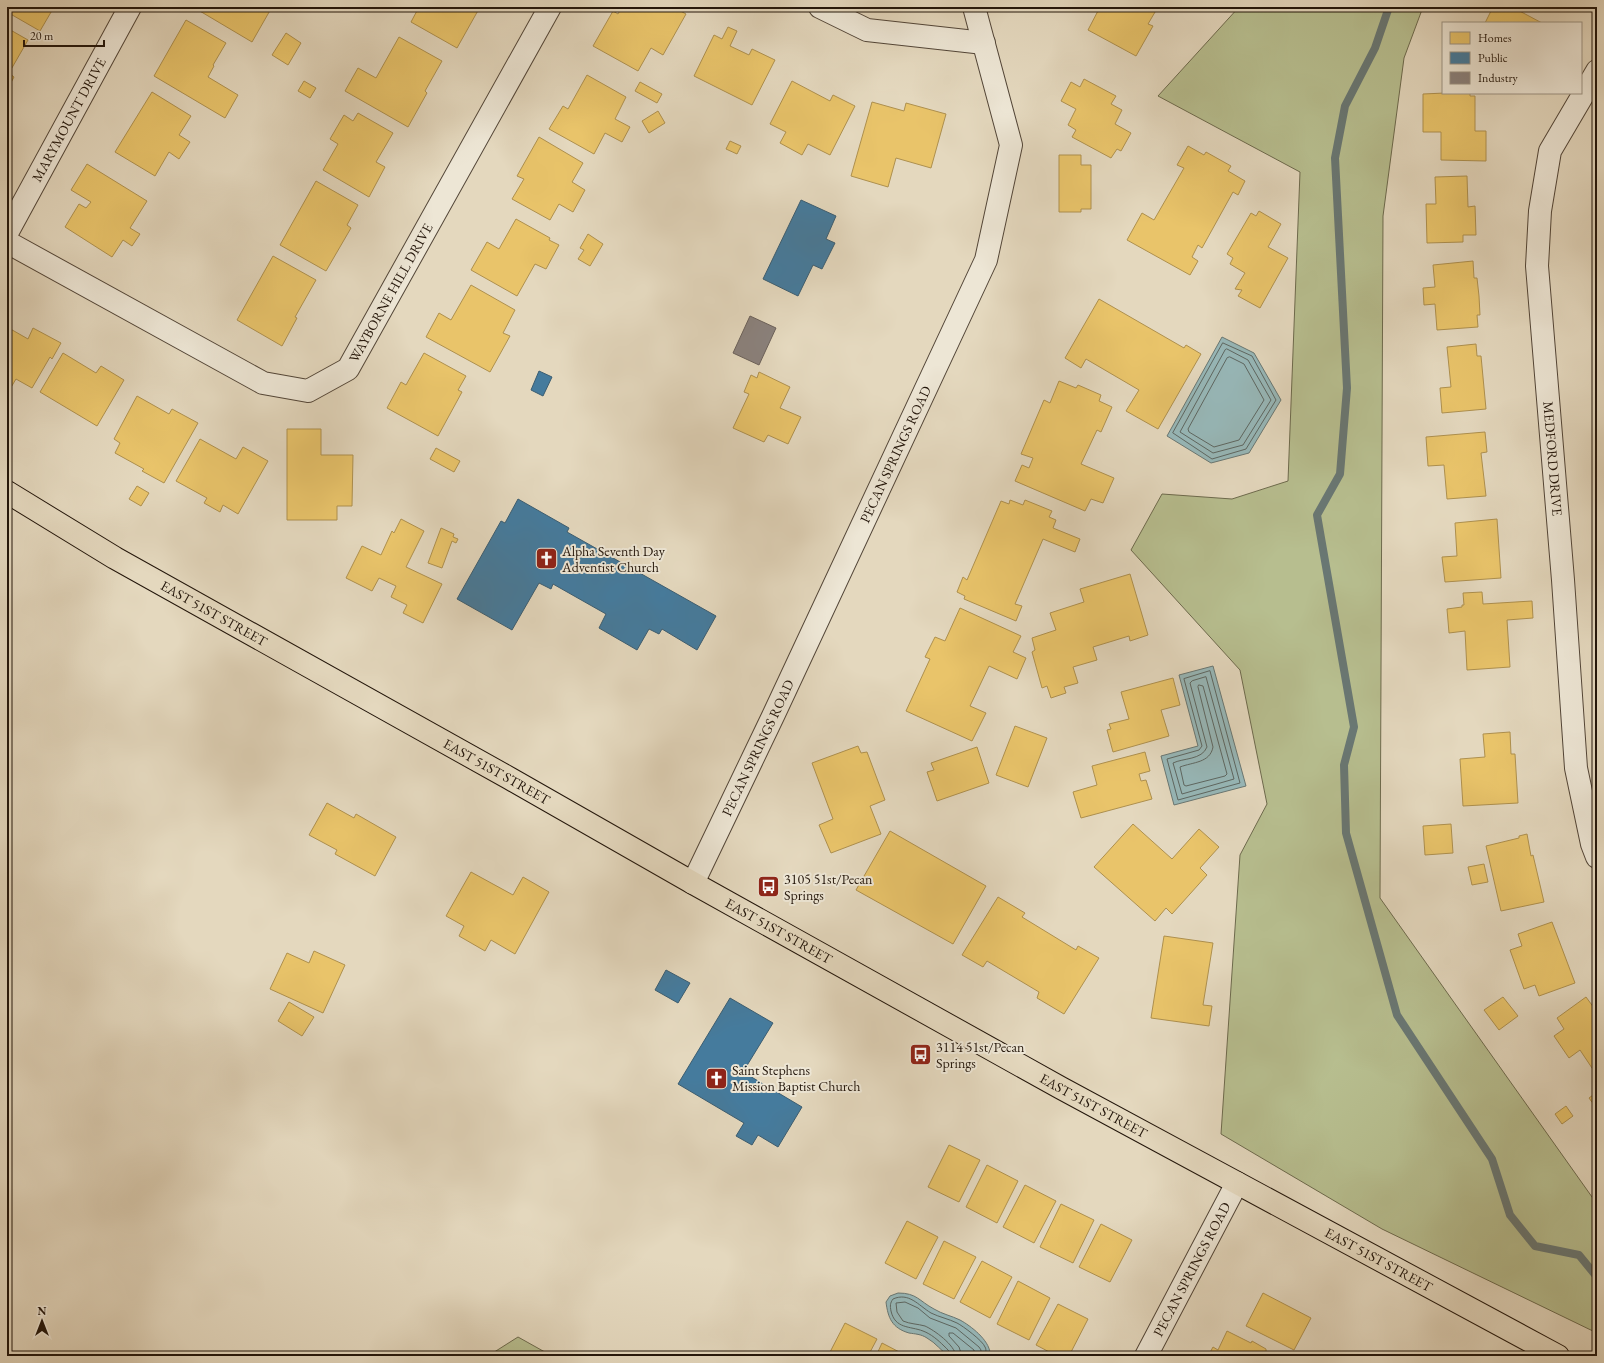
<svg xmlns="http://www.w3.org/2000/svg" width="1604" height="1363" font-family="'EB Garamond',serif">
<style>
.green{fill:#b7be8f;stroke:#6d6a4d}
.water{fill:#97b8b9;stroke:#697773}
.homes{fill:#e9c46a;stroke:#ae904e}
.public{fill:#457b9d;stroke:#3b5d71}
.industry{fill:#8a817c;stroke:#6b615a}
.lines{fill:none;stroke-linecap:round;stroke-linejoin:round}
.shore{stroke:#5d6762;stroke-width:1}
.stream{stroke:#697773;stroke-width:8}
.minor-casing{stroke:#534638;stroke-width:24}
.major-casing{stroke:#23160b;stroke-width:24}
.minor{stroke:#ede6d5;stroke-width:22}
.major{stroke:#e4d8be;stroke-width:22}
.labels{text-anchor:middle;stroke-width:4;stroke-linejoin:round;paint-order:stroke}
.street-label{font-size:14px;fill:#23160b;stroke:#ede6d5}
.poi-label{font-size:14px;fill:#23160b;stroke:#ede6d5;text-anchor:start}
</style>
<rect width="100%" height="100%" fill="#e4d8be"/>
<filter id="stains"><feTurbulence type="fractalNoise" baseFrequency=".005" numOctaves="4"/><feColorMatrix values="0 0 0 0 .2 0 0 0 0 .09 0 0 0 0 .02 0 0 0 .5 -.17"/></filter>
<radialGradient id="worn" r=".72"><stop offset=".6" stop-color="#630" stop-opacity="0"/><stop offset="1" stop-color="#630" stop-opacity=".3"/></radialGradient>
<path class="green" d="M 1239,7 L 1423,7 L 1404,58 L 1383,216 L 1380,898 L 1597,1204 L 1597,1333 L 1382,1229 L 1221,1134 L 1240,855 L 1267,804 L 1240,670 L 1131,550 L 1162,494 L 1232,499 L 1288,481 L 1300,172 L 1158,96 Z
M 518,1337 L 552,1356 L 488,1356 Z"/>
<path class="water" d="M 1222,337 L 1254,353 L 1281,400 L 1249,453 L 1211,463 L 1167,436 Z
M 1213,666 L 1246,786 L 1174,805 L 1161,756 L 1198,746 L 1179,675 Z
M 898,1293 C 917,1293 919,1301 934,1309 C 942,1314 952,1316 960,1320 C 971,1326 989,1340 990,1353 L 988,1356 L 949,1356 C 941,1351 936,1343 927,1338 C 921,1334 915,1334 909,1333 C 892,1328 888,1318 886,1302 L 890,1296 Z"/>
<path class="homes" d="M 7,7 L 54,7 L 40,31 L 7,12 Z
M 193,7 L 272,7 L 252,42 Z
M 419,7 L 480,7 L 457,48 L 411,22 Z
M 622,7 L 673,7 L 686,14 L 663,55 L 651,48 L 638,71 L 593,46 L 613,11 L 618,14 Z
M 1100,7 L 1158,7 L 1148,24 L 1153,26 L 1136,56 L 1088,30 Z
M 1493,7 L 1512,7 L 1542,23 L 1485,23 Z
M 186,20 L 226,43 L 213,65 L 214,66 L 208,77 L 238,95 L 225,118 L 154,76 Z
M 728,27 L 737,31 L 730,46 L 749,55 L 752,49 L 775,60 L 752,105 L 694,76 L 714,35 L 722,39 Z
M 7,28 L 28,40 L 9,73 L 14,77 L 7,90 Z
M 286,33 L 301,43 L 288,65 L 272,55 Z
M 399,37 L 442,61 L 425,91 L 427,93 L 408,127 L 345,91 L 358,68 L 376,78 Z
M 587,75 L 626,97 L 615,119 L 630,127 L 622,142 L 605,133 L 594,154 L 549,129 L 563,106 L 568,109 Z
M 1084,79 L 1116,96 L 1111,104 L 1122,110 L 1115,124 L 1131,133 L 1121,151 L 1117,149 L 1111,158 L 1072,137 L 1076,130 L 1068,125 L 1076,109 L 1061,101 L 1071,82 L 1080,87 Z
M 304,81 L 316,88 L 310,98 L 298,91 Z
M 792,81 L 830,101 L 833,95 L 855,106 L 830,155 L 808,144 L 802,155 L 780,143 L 786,132 L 770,124 Z
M 640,82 L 662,94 L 657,103 L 635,91 Z
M 152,92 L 191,116 L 179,135 L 190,142 L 179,159 L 169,152 L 155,176 L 115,152 Z
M 1445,93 L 1470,93 L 1470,96 L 1475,96 L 1475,131 L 1486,131 L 1486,161 L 1441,160 L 1441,132 L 1423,132 L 1423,94 Z
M 872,102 L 904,111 L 906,103 L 946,114 L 931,168 L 896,158 L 888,187 L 851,176 Z
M 658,111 L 665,123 L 649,133 L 642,121 Z
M 358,113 L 393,133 L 376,162 L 385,167 L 369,197 L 323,170 L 338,144 L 330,139 L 344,115 L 353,121 Z
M 539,137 L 583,163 L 572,182 L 585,190 L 573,212 L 559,204 L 550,220 L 512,199 L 524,179 L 517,176 Z
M 730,141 L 741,146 L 737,154 L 726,149 Z
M 1188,146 L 1204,155 L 1206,152 L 1231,166 L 1228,171 L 1245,181 L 1238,195 L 1233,192 L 1202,248 L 1198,245 L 1192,257 L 1198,261 L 1190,275 L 1127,240 L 1142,213 L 1154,220 L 1184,168 L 1177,165 Z
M 1059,155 L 1081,155 L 1081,165 L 1091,165 L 1091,209 L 1081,209 L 1081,212 L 1059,212 Z
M 87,164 L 147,201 L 130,228 L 140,234 L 132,246 L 123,240 L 112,257 L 65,227 L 79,204 L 86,208 L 91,202 L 71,190 Z
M 1467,176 L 1468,207 L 1475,206 L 1476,235 L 1463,235 L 1463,242 L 1427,243 L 1426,204 L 1436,204 L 1435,177 Z
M 316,181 L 358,205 L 347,225 L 351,228 L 326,271 L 280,245 Z
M 1259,211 L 1281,224 L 1268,247 L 1288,258 L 1260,308 L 1238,296 L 1242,290 L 1235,289 L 1245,273 L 1230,264 L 1233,258 L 1227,254 L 1251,213 L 1256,216 Z
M 516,219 L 550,238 L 549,240 L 559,245 L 546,269 L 535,264 L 517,296 L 471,270 L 487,242 L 499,249 Z
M 588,234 L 603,244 L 590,266 L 578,259 L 584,250 L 580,248 Z
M 273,256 L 316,280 L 295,317 L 297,318 L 282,346 L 237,320 Z
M 1473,261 L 1474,278 L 1477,278 L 1479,296 L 1480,315 L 1477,315 L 1478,327 L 1437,330 L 1435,304 L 1424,305 L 1423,288 L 1435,287 L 1433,265 Z
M 471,285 L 515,310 L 503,333 L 510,336 L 490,372 L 426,337 L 439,313 L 451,320 Z
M 1099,299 L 1184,348 L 1186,345 L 1201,354 L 1158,429 L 1126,411 L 1139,390 L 1086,359 L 1081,368 L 1065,358 Z
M 7,327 L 28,339 L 33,328 L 61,343 L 52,359 L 50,357 L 32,388 L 16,379 L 10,389 L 7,387 Z
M 1476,344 L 1477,356 L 1481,356 L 1486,409 L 1442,413 L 1440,388 L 1451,387 L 1447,347 Z
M 63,353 L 96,373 L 101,366 L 124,380 L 97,426 L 40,392 Z
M 424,353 L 466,376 L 458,390 L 462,392 L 438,436 L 387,408 L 401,382 L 406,385 Z
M 759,372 L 790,387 L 780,408 L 801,417 L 788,444 L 768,435 L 764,442 L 733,428 L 749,394 L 744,392 L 751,375 L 757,378 Z
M 1059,381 L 1076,388 L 1078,385 L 1101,395 L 1099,401 L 1112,407 L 1101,432 L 1097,430 L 1081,464 L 1114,478 L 1103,503 L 1091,499 L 1085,511 L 1015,481 L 1022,465 L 1029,468 L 1033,458 L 1021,454 L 1044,400 L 1050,403 Z
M 137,396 L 169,414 L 172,409 L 198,423 L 164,483 L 142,471 L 144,469 L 115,453 L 120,443 L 114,439 Z
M 287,429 L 321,429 L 321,455 L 353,455 L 352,506 L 337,506 L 337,520 L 287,520 Z
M 1485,432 L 1487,452 L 1481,453 L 1486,496 L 1447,499 L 1444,465 L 1428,466 L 1426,437 Z
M 200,439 L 236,459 L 243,447 L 268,461 L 238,514 L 223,505 L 220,512 L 204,503 L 207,498 L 176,481 Z
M 436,448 L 460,461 L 454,472 L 430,459 Z
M 137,486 L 149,493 L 141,506 L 129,499 Z
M 1010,500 L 1023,505 L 1025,500 L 1052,511 L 1049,517 L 1056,520 L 1053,528 L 1080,539 L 1075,552 L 1043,539 L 1015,604 L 1022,606 L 1016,621 L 964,599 L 965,596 L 957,592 L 963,577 L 967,580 L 1001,501 L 1009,504 Z
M 401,519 L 424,531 L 406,567 L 442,584 L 423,623 L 403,613 L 407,605 L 391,597 L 396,586 L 379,578 L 372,591 L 346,578 L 362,546 L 381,555 L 392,531 L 394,533 Z
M 1497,519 L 1501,578 L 1445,582 L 1442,557 L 1457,556 L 1455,523 Z
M 441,528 L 454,534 L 453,537 L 458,539 L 456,543 L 452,541 L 442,568 L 428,563 Z
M 1130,574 L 1148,635 L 1130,641 L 1129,636 L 1093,647 L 1097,660 L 1073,667 L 1078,683 L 1064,687 L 1066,693 L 1051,698 L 1047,686 L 1042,688 L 1032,652 L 1035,650 L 1032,638 L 1056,630 L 1050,613 L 1084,602 L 1080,589 Z
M 1482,592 L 1483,604 L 1532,601 L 1533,618 L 1507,620 L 1510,667 L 1467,670 L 1465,631 L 1449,633 L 1447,609 L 1462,607 L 1462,605 L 1464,605 L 1463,593 Z
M 960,608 L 1021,636 L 1013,652 L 1026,658 L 1017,679 L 989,666 L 970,706 L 986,713 L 972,741 L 906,711 L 930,659 L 925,657 L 935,637 L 945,641 Z
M 1173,678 L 1180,705 L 1161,710 L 1169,736 L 1113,752 L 1107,730 L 1111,729 L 1109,724 L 1129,719 L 1121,692 Z
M 1015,726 L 1047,738 L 1028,787 L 996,775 Z
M 1510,732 L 1511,754 L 1515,754 L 1518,803 L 1463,806 L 1460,759 L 1485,757 L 1483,734 Z
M 858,746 L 861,753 L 867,752 L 885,800 L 870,806 L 881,834 L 831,853 L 819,825 L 833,819 L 812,763 Z
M 977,747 L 989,783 L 937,801 L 927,772 L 934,770 L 931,763 Z
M 1145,752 L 1150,771 L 1139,774 L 1141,781 L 1146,780 L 1152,799 L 1081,818 L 1073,792 L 1097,785 L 1092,766 Z
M 327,803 L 354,818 L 356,814 L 396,837 L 375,876 L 335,854 L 337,850 L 309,835 Z
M 1133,824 L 1172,859 L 1199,829 L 1219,847 L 1200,868 L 1207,875 L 1172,914 L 1166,908 L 1155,921 L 1094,867 Z
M 1451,824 L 1453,853 L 1425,855 L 1423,826 Z
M 890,831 L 986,886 L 953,944 L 856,890 Z
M 1527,834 L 1531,856 L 1533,855 L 1544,902 L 1501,911 L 1486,846 L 1519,838 L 1519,836 Z
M 1484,864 L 1488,882 L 1472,885 L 1468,867 Z
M 471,872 L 513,895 L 523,877 L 549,892 L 515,954 L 491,940 L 485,951 L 459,936 L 464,926 L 446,916 Z
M 998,897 L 1025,913 L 1022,917 L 1076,950 L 1078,946 L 1099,958 L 1064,1014 L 1037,998 L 1039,992 L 987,961 L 983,967 L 962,955 Z
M 1552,922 L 1575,983 L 1539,996 L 1535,985 L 1524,989 L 1510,950 L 1522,946 L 1518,934 Z
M 1164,936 L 1213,943 L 1203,1005 L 1212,1006 L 1209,1026 L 1151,1018 Z
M 314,951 L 345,965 L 323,1013 L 270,989 L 287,953 L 309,963 Z
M 1503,997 L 1518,1016 L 1499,1030 L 1484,1010 Z
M 1586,997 L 1597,1012 L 1597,1068 L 1594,1071 L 1580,1050 L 1569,1058 L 1554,1036 L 1564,1029 L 1557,1018 Z
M 289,1002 L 314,1017 L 302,1036 L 278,1021 Z
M 1597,1092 L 1597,1109 L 1589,1098 Z
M 1566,1106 L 1573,1116 L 1562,1124 L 1555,1114 Z
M 949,1145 L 980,1160 L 959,1202 L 928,1187 Z
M 987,1165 L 1018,1181 L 997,1223 L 966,1207 Z
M 1025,1185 L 1056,1201 L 1034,1243 L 1003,1227 Z
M 1061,1204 L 1094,1220 L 1073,1263 L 1040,1247 Z
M 907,1221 L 938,1237 L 916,1279 L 885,1263 Z
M 1101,1224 L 1132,1240 L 1110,1282 L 1079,1267 Z
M 944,1241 L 976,1257 L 954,1299 L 923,1284 Z
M 982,1261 L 1012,1277 L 990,1318 L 960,1302 Z
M 1018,1281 L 1050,1298 L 1029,1340 L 997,1324 Z
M 1263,1293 L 1311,1318 L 1294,1350 L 1246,1326 Z
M 1058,1304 L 1088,1319 L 1069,1356 L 1057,1356 L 1036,1345 Z
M 845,1323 L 877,1339 L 868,1356 L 828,1356 Z
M 1227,1331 L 1251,1343 L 1252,1341 L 1266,1349 L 1266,1351 L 1275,1356 L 1208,1356 L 1213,1347 L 1218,1350 Z
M 882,1343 L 907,1356 L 876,1356 Z"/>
<path class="public" d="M 801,200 L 836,216 L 826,239 L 835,243 L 822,269 L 813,265 L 798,296 L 763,279 Z
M 539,371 L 552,377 L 543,396 L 531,390 Z
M 518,499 L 569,528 L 567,532 L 716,616 L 697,650 L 662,629 L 659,634 L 649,629 L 637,650 L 599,628 L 606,614 L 553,584 L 551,589 L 539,583 L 512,630 L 457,599 L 501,521 L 505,523 Z
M 666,970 L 690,983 L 678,1003 L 655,990 Z
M 730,998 L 773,1023 L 743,1072 L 802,1107 L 778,1147 L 758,1135 L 752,1145 L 736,1136 L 744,1123 L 678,1084 Z"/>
<path class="industry" d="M 750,316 L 776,328 L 759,365 L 733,353 Z"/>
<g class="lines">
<path class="shore" d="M 1223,343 L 1252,356 L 1276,400 L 1246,449 L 1212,459 L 1173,433 Z
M 1227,349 L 1248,360 L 1271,400 L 1243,445 L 1213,453 L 1180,432 L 1225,350 Z
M 1230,357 L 1244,364 L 1264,400 L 1239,440 L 1214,447 L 1189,432 L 1188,429 L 1227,358 Z
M 1210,671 L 1240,783 L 1178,800 L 1167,759 L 1199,750 L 1202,746 L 1184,679 Z
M 1206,677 L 1234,779 L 1182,794 L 1173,763 C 1183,758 1202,760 1207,747 L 1190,683 L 1192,681 Z
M 1199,685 L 1203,686 L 1227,774 L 1225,776 L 1186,786 L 1184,785 L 1180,767 C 1193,762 1210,763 1213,747 L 1198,687 Z
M 951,1356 C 950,1351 947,1349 944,1346 C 938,1340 931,1334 923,1331 C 910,1326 895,1329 891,1311 C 890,1306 890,1303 893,1299 C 909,1292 918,1305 931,1313 C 939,1317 949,1319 957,1323 C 963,1326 983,1341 985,1347 C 987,1350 985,1353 985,1356
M 956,1356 C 955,1345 934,1330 925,1326 C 918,1324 910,1324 903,1321 L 897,1312 L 896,1303 L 905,1302 L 918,1308 L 930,1318 L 956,1328 L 979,1347 L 981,1350 L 980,1356
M 962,1356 L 959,1347 L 949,1336 L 949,1333 L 953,1333 L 974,1350 L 974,1356"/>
<path class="stream" d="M 1389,7 L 1375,48 L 1345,106 L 1335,158 L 1347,388 L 1340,474 L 1317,515 L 1354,727 L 1344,765 L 1346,833 L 1397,1015 L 1492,1159 L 1510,1215 L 1535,1246 L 1579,1255 L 1597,1277"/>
<defs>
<g id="minor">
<path d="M 820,7 L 867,30 L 984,43"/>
<path id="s1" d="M 1597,71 L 1550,151 L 1540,211 L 1537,266 L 1563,580 L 1576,768 L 1592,844 L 1597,857"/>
<path id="s2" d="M 7,233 L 130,7"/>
<path id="s3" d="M 7,242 L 263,383 L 308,391 L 348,369 L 550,7"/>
<path id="s4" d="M 693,883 L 774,714 L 986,260 L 1011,145 L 974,7"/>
<path id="s5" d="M 1146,1356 L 1237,1183"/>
</g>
<g id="major">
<path id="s6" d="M 7,492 L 115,558 L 509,778 L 693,883 L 1061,1088 L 1558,1356"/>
</g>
</defs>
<use href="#minor" class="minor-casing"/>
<use href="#major" class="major-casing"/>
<use href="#minor" class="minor"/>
<use href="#major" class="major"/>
</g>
<defs>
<symbol id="church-square" viewBox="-11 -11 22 22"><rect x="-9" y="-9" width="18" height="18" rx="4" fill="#8f2418" stroke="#ede6d5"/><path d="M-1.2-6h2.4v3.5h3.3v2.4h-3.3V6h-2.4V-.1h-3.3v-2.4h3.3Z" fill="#fff"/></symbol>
<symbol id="bus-square" viewBox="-11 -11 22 22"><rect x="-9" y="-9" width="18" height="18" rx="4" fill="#8f2418" stroke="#ede6d5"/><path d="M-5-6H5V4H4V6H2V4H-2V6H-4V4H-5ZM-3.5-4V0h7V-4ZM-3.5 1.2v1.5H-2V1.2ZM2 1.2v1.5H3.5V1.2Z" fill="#fff"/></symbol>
</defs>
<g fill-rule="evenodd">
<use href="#church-square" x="534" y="546" width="25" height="25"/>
<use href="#bus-square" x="756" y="874" width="25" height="25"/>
<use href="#bus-square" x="908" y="1042" width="25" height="25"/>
<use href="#church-square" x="704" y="1066" width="25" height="25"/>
</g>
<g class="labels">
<g class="street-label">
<text dy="5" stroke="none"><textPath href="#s2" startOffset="129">MARYMOUNT DRIVE</textPath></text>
<text dy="5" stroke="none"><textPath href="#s3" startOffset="471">WAYBORNE HILL DRIVE</textPath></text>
<text dy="5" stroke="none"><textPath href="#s4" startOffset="474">PECAN SPRINGS ROAD</textPath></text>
<text dy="5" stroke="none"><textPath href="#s1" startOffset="402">MEDFORD DRIVE</textPath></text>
<text dy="5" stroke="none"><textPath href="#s6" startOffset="240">EAST 51ST STREET</textPath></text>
<text dy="5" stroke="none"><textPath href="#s4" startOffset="150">PECAN SPRINGS ROAD</textPath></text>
<text dy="5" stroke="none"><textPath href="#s6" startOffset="564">EAST 51ST STREET</textPath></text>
<text dy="5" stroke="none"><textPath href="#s6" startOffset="888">EAST 51ST STREET</textPath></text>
<text dy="5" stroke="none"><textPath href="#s6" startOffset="1248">EAST 51ST STREET</textPath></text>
<text dy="5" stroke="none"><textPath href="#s6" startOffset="1572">EAST 51ST STREET</textPath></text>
<text dy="5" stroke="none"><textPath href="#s5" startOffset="98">PECAN SPRINGS ROAD</textPath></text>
</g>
<g class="poi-label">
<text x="562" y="556">Alpha Seventh Day<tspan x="562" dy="16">Adventist Church</tspan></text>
<text x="784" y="884">3105 51st/Pecan<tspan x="784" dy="16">Springs</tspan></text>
<text x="936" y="1052">3114 51st/Pecan<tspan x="936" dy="16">Springs</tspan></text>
<text x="732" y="1075">Saint Stephens<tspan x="732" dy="16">Mission Baptist Church</tspan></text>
</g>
</g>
<rect width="1604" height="1363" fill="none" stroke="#e4d8be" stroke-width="24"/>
<rect x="8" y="8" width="1588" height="1347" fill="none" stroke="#23160b" stroke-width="2"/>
<rect x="12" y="12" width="1580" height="1339" fill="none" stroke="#23160b"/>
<rect x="1442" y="22" width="140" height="72" fill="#ede6d5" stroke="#9c9384"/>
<rect x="1450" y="32" width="20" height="12" fill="#e9c46a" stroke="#9c9384"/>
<text x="1478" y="42" font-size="12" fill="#23160b">Homes</text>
<rect x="1450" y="52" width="20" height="12" fill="#457b9d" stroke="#9c9384"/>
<text x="1478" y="62" font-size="12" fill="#23160b">Public</text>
<rect x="1450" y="72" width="20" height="12" fill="#8a817c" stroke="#9c9384"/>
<text x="1478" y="82" font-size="12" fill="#23160b">Industry</text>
<g transform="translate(42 1321)" stroke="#ede6d5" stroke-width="3" paint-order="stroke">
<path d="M0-3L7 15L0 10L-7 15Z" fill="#23160b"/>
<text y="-6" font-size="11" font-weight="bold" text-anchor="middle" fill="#23160b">N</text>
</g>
<path d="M24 40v6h80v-6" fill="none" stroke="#23160b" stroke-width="2"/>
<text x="30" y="40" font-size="12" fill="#23160b" stroke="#ede6d5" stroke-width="3" paint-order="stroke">20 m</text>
<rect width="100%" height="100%" filter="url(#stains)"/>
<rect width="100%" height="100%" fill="url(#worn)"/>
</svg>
